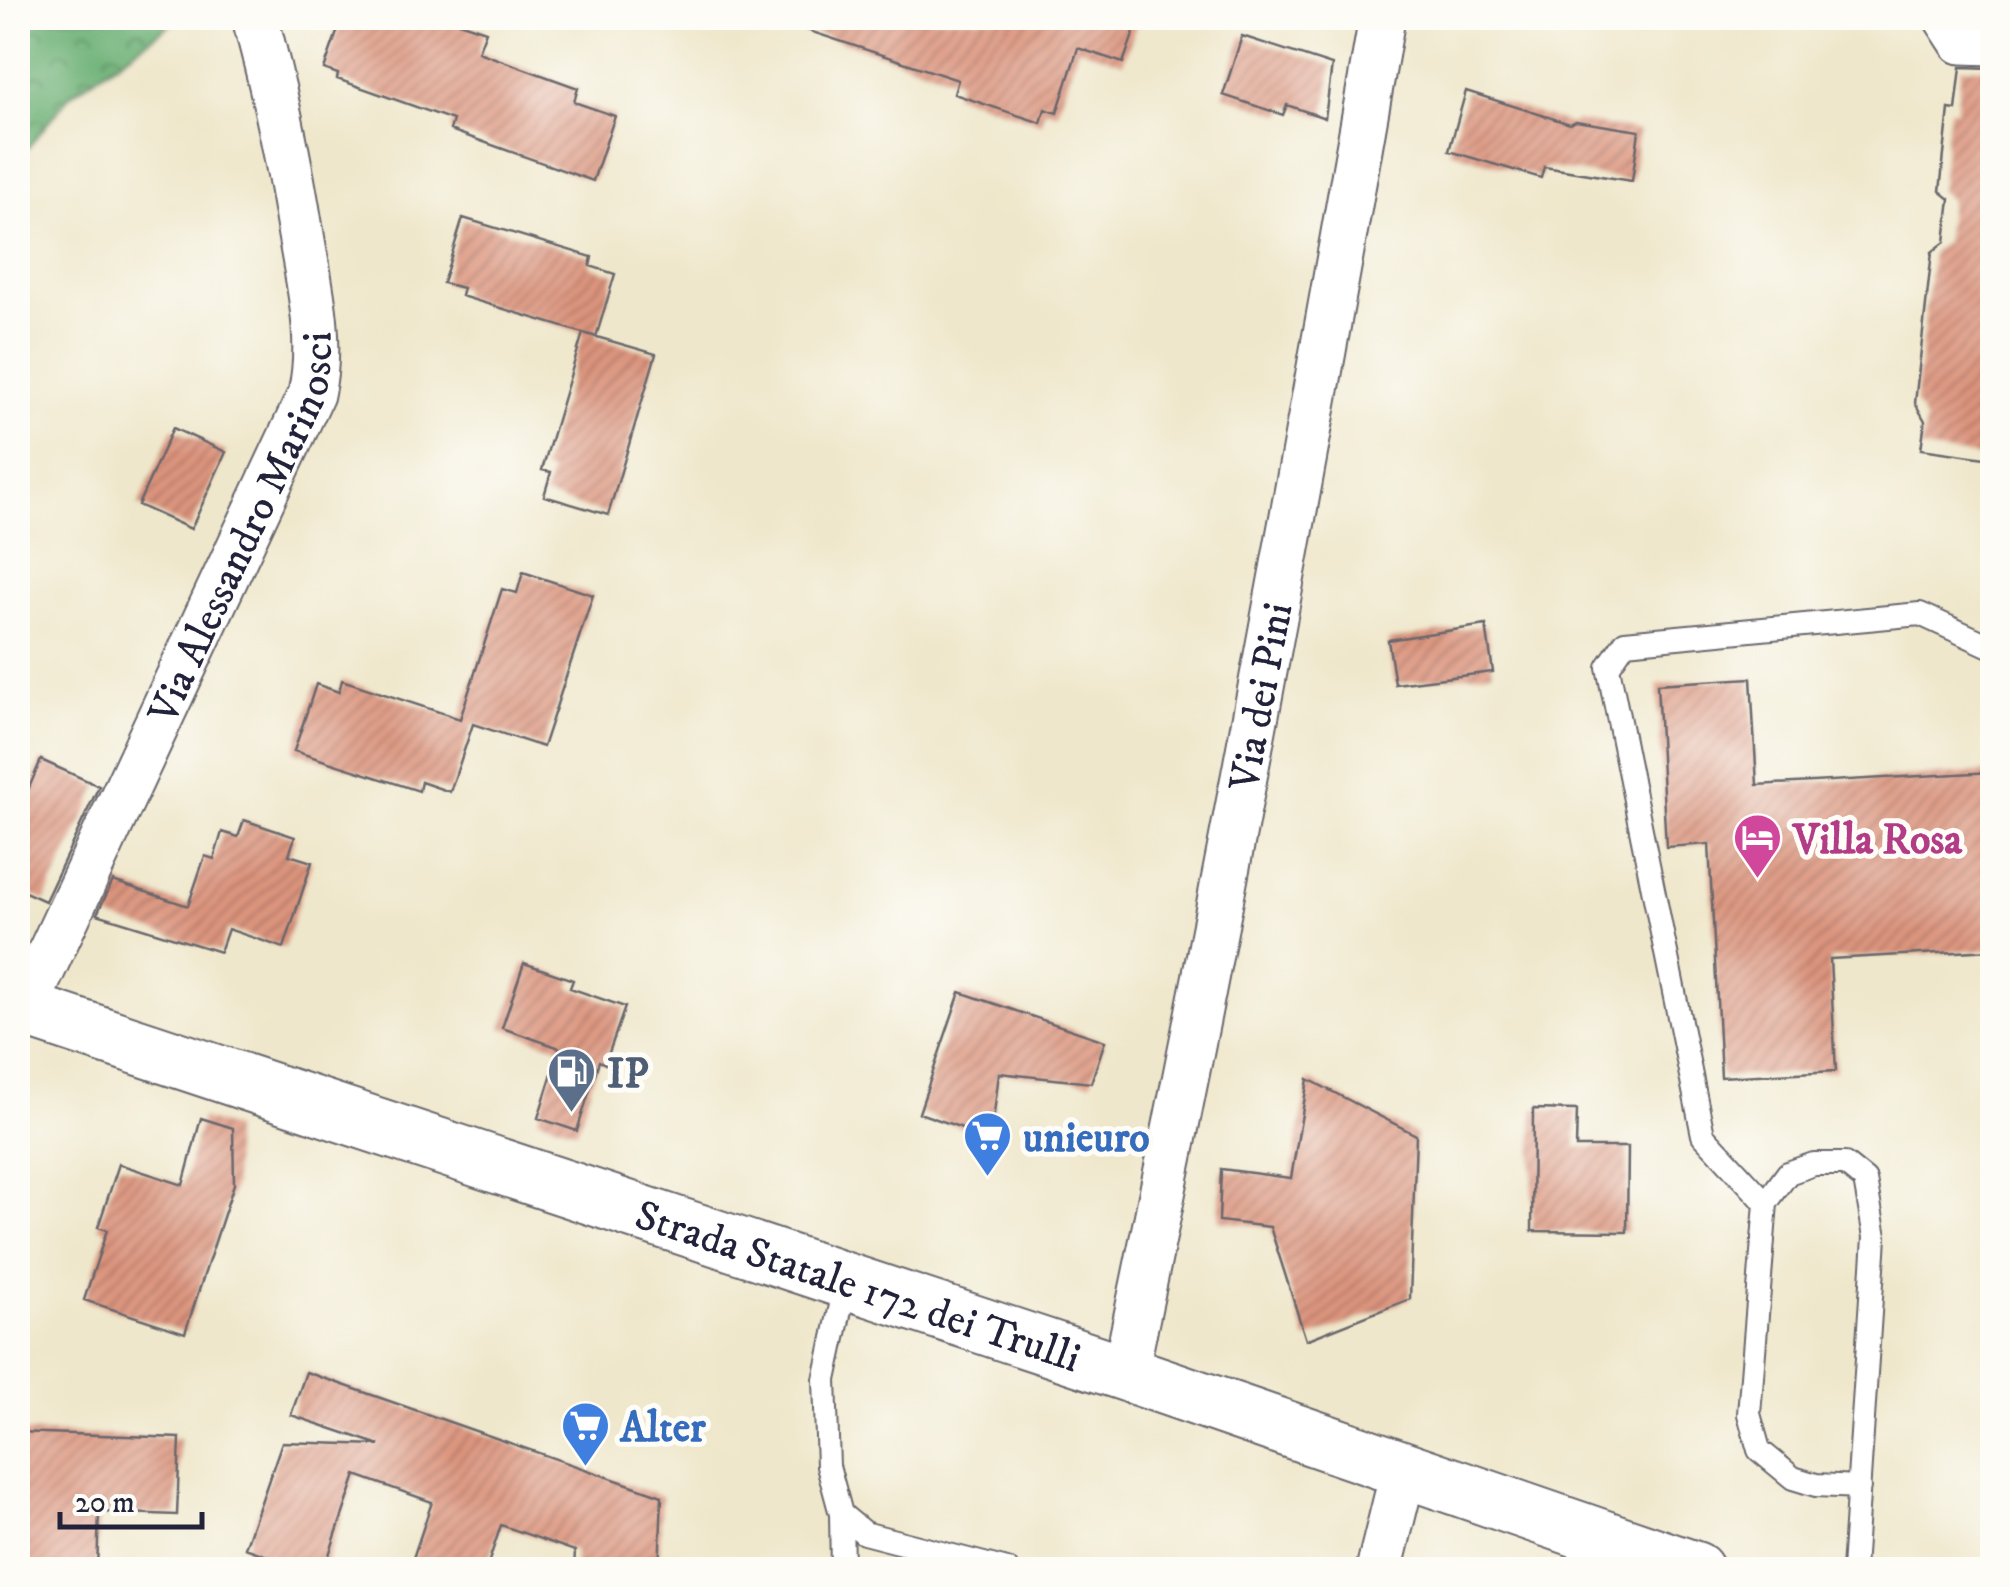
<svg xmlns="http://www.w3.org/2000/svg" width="2010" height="1587" font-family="'IM FELL DW Pica',serif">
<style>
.forest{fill:url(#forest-crowns);stroke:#476958;stroke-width:2.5}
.building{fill:url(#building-hatch)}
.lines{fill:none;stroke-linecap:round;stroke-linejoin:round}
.service-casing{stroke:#6a676d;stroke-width:26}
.minor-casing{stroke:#6a676d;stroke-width:49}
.primary-casing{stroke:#6a676d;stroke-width:59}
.service{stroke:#fff;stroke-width:22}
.minor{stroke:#fff;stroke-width:45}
.primary{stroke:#fff;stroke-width:55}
.labels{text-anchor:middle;stroke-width:10;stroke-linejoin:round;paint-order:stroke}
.street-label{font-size:42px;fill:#22223b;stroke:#fdfcf7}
.hotel-label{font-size:42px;font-weight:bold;fill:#b23c85;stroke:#fdfcf7;text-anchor:start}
.service-label{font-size:42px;font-weight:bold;fill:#4e5e75;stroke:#fdfcf7;text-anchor:start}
.shop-label{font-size:42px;font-weight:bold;fill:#366cbe;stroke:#fdfcf7;text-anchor:start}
</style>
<defs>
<pattern id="forest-crowns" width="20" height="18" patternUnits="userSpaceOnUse" patternTransform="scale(2.5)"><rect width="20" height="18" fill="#6cb074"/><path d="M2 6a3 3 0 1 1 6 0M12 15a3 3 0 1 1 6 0" fill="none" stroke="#588f60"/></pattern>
<pattern id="building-hatch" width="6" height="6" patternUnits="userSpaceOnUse" patternTransform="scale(2.5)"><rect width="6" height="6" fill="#dc947d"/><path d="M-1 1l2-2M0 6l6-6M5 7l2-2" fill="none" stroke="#b27868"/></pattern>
</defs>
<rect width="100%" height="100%" fill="#fdfcf7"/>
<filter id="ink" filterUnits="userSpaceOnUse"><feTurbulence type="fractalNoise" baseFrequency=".01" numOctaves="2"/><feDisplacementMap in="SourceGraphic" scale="20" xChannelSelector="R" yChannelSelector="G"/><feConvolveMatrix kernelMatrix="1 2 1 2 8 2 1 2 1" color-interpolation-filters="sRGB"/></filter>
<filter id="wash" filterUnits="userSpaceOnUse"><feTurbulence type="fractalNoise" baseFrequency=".0048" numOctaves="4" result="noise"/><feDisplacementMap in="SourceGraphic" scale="40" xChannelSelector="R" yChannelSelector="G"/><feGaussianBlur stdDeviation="2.25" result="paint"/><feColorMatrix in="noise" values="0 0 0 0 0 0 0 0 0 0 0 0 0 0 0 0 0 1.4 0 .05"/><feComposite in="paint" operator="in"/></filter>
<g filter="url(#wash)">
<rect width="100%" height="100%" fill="#efe7cb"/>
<path class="forest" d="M 18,18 L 180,18 L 70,95 L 18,160 Z"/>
<g id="blocks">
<path class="building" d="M 342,18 L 447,18 L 486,31 L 478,52 L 578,88 L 574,102 L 615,116 L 593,181 L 450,130 L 453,120 L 337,79 L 338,74 L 324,69 Z
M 792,18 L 1139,18 L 1123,63 L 1078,48 L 1057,113 L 1045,109 L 1041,123 L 954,94 L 958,80 L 791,25 Z
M 1242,36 L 1332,65 L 1325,118 L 1287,105 L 1283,115 L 1223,95 Z
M 1961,67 L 1992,68 L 1992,459 L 1921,449 L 1925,421 L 1915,403 L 1932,252 L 1945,242 L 1950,199 L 1940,191 L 1949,109 L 1956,110 Z
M 1466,91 L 1570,124 L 1576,121 L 1639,131 L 1632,181 L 1544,167 L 1541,178 L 1449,151 Z
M 463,218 L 592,257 L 590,266 L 615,274 L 596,337 L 461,296 L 463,288 L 443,283 Z
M 583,333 L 656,354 L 608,515 L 544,496 L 551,472 L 542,470 Z
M 173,428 L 226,452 L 191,529 L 138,505 Z
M 523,572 L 593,595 L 543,747 L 473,724 L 450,792 L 421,782 L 419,791 L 294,751 L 316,684 L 339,692 L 342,680 L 460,719 L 502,589 L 517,593 Z
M 1486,625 L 1493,672 L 1395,684 L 1388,640 Z
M 1751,678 L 1757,785 L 1992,772 L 1992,950 L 1830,959 L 1836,1071 L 1721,1077 L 1709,844 L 1666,847 L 1657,684 Z
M 41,760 L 99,786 L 45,901 L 18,889 L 18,813 Z
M 244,820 L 295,837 L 289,855 L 312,862 L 284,948 L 228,929 L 220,952 L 97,914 L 113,881 L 188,906 L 205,856 L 214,859 L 222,832 L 238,837 Z
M 524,963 L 573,980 L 570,988 L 625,1007 L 605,1064 L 599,1061 L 577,1131 L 538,1118 L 560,1048 L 502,1028 Z
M 960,992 L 1105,1041 L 1091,1083 L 999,1073 L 991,1138 L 919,1113 Z
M 1308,1079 L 1416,1135 L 1410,1299 L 1306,1340 L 1270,1227 L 1219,1221 L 1221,1169 L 1291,1178 Z
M 1533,1109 L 1577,1110 L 1576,1147 L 1628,1147 L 1627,1232 L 1532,1231 Z
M 201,1118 L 233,1128 L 234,1184 L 185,1333 L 84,1300 L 107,1230 L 98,1227 L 119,1164 L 183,1185 Z
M 306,1372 L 662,1496 L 659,1570 L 574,1570 L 575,1551 L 501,1525 L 486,1570 L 409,1570 L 432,1502 L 356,1475 L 324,1570 L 306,1570 L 245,1548 L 282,1442 L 380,1445 L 291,1415 Z
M 18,1432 L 180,1438 L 177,1515 L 99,1512 L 97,1570 L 18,1570 Z"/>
</g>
</g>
<g filter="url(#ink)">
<use href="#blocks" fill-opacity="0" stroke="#6a676d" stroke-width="2.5"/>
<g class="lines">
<defs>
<path id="service" d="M 1766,1203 L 1703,1135 L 1608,667 L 1625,642 L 1920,614 L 1992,647
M 846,1282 L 825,1380 L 828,1466 L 841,1514 L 864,1533 L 1007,1570
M 841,1514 L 842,1570
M 1853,1570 L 1875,1237 L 1865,1180 L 1845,1164 L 1814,1164 L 1788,1173 L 1766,1203 L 1749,1414 L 1759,1450 L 1793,1478 L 1816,1485 L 1859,1487"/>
<g id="minor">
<path d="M 1947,18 L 1962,41 L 1992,42"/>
<path id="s1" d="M 24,1009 L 311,394 C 323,341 310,288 301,235 C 289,161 275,90 255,18"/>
<path id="s2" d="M 1125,1373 C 1220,923 1303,471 1382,18"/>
<path d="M 1379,1570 L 1404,1469"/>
</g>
<g id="primary">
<path id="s3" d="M 18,1007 L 1125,1373 L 1696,1570"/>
</g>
</defs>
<use href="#service" class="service-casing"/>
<use href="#minor" class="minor-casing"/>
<use href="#primary" class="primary-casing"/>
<use href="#service" class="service"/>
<use href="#minor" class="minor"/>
<use href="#primary" class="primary"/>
</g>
</g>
<defs>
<symbol id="hotel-pin" viewBox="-11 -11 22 30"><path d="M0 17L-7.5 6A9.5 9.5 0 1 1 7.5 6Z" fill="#d1479c" stroke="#fdfcf7"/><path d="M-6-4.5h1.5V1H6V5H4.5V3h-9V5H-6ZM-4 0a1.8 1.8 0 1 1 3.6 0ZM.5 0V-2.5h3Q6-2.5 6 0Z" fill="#fff"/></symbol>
<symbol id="fuel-pin" viewBox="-11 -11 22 30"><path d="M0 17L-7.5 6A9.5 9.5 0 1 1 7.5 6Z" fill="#5c6f8a" stroke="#fdfcf7"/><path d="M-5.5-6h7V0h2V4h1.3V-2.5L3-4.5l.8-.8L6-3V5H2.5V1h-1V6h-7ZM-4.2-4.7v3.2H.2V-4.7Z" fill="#fff"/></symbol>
<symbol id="supermarket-pin" viewBox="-11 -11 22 30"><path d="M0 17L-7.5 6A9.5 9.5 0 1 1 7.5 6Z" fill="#3f7fe0" stroke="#fdfcf7"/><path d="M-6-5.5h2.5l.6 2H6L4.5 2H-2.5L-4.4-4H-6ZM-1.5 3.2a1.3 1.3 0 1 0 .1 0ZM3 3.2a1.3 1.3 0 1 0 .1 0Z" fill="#fff"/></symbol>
</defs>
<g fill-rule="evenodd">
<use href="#hotel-pin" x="1730" y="810" width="55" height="75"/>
<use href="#fuel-pin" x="544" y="1044" width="55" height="75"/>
<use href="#supermarket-pin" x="960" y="1108" width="55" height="75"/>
<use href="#supermarket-pin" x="558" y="1398" width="55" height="75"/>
</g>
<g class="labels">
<g class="street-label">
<text dy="15" stroke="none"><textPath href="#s1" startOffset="530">Via Alessandro Marinosci</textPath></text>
<text dy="15" stroke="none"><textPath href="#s2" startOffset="690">Via dei Pini</textPath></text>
<text dy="15" stroke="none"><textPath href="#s3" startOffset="885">Strada Statale 172 dei Trulli</textPath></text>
</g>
<g class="hotel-label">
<text x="1793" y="853">Villa Rosa</text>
</g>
<g class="service-label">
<text x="607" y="1087">IP</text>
</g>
<g class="shop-label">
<text x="1023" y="1151">unieuro</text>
<text x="620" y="1441">Alter</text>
</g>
</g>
<rect width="2010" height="1587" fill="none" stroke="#fdfcf7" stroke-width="60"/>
<path d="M60 1512v15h142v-15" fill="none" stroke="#22223b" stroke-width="5"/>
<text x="75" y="1512" font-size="30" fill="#22223b" stroke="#fdfcf7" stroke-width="8" paint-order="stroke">20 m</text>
</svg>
